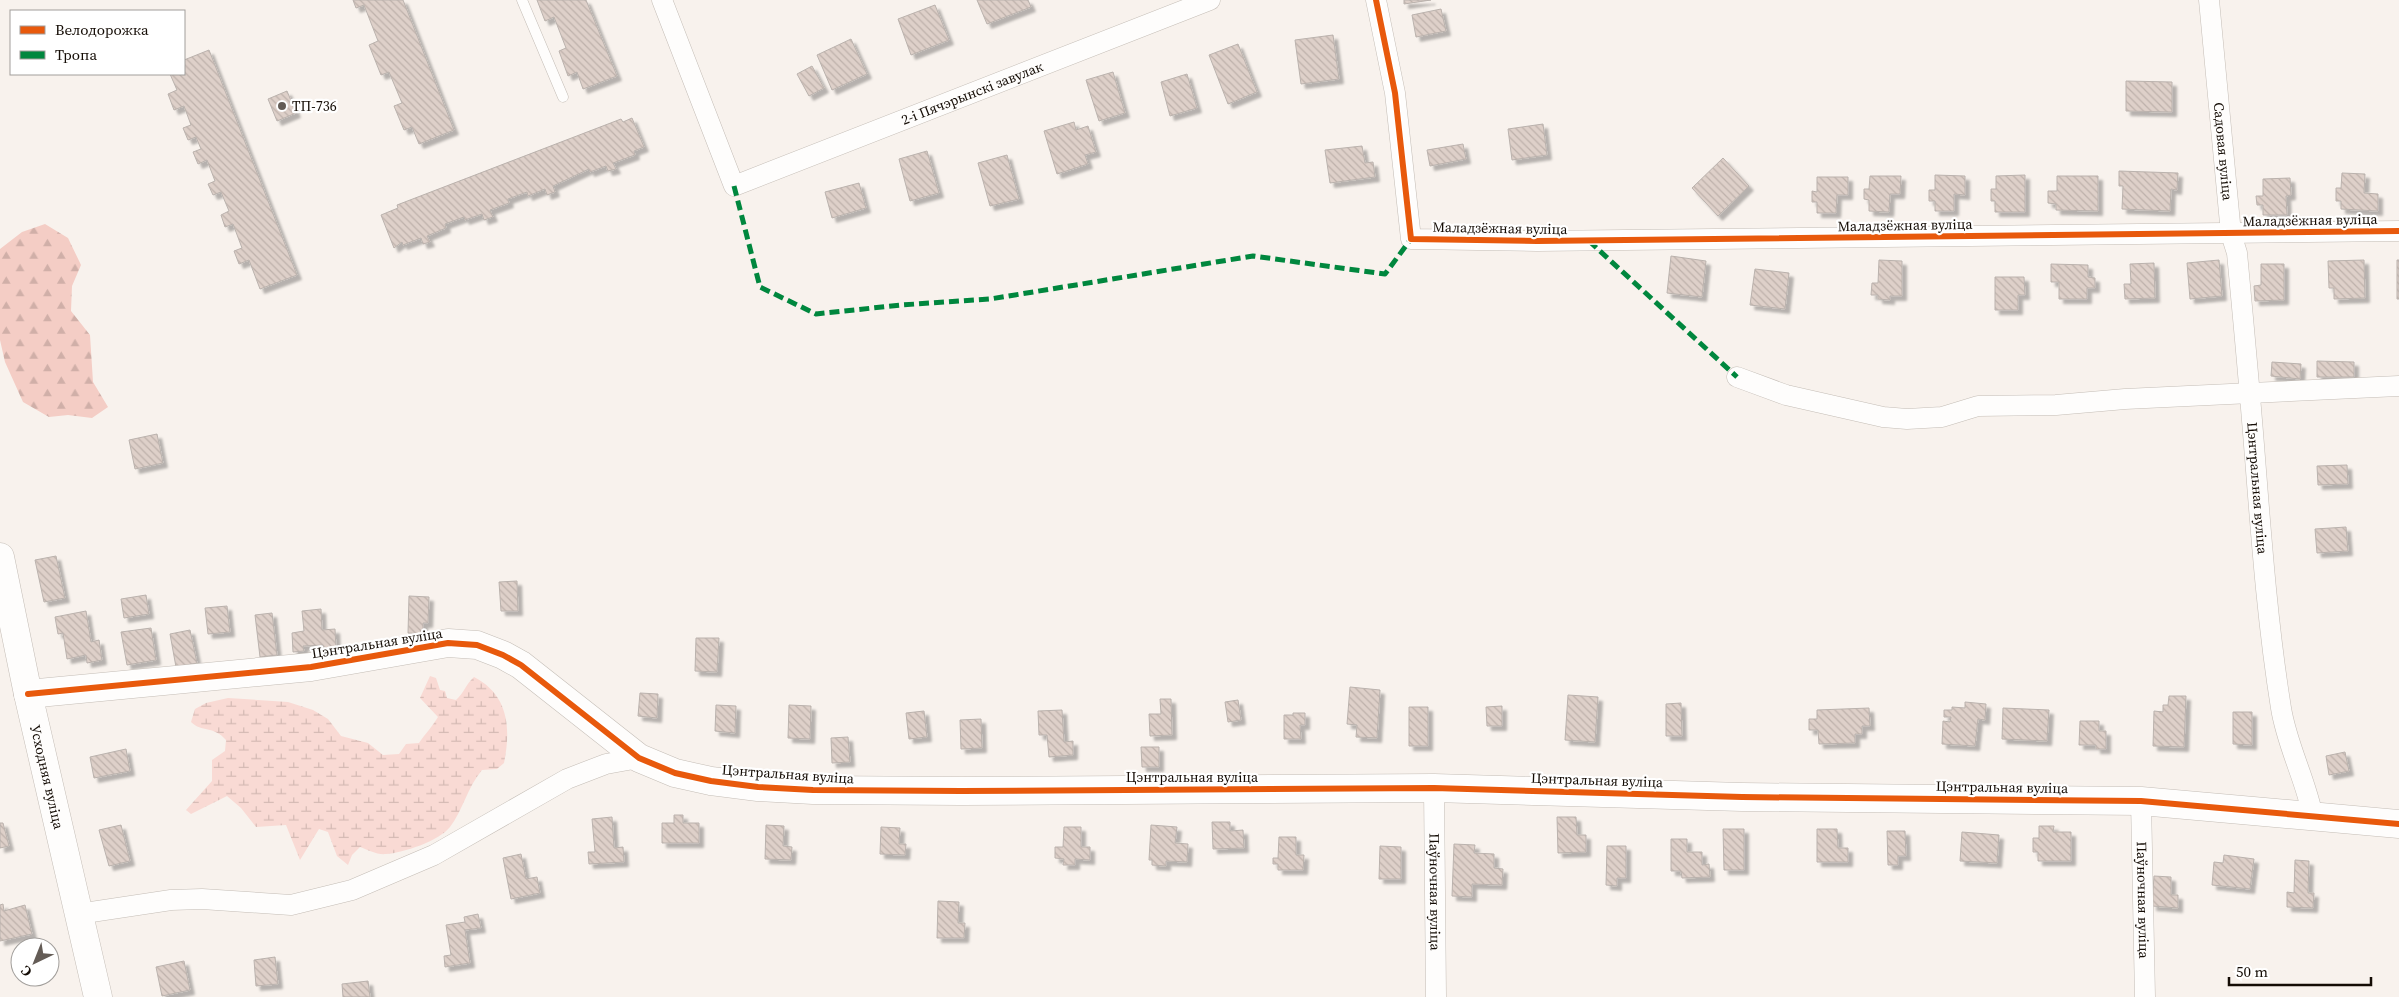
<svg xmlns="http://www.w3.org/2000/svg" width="2399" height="997" font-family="'Source Serif 4',serif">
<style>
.forest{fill:url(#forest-firs)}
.wetland{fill:url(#wetland-marsh)}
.building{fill:url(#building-back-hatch);stroke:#bab2ad;filter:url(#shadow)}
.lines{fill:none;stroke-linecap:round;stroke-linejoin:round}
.lane-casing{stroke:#c4bdb6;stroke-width:11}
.street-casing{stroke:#c4bdb6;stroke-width:21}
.secondary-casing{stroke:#c4bdb6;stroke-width:29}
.lane{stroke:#fefdfc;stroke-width:10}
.street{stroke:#fefdfc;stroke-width:20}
.secondary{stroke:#fefdfc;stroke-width:28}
.quiet{stroke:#00873e;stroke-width:5;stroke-dasharray:10 5;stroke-linecap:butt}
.cycleway-casing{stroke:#fff;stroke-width:9}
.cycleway{stroke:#e8590c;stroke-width:6}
.poi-dot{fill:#645c56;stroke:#fff;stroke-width:2}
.labels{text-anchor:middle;stroke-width:4.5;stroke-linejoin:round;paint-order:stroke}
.street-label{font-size:14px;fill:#140c05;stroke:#fff}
.poi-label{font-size:14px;fill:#140c05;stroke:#fff;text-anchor:start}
</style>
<defs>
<pattern id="forest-firs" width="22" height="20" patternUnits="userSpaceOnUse" patternTransform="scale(1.25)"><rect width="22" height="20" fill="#f4cdc5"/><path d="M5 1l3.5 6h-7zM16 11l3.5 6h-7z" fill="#d0afa8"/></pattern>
<pattern id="wetland-marsh" width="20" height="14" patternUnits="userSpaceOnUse" patternTransform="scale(1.25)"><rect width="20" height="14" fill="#f9dad4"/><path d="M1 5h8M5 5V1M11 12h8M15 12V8" fill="none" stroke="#d5bab4"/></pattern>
<pattern id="building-back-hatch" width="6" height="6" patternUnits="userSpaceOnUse" patternTransform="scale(1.25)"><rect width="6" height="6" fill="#ded0c9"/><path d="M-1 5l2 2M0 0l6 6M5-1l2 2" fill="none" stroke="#beb1ab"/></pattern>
<filter id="shadow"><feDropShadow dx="4.5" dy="4.5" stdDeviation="1" flood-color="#0004"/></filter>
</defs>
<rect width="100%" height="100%" fill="#f8f2ed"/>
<path class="forest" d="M 45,224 L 68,238 L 81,265 L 72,286 L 71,311 L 90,335 L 93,382 L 108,407 L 92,418 L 68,415 L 49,417 L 23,402 L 5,362 L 0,340 L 0,249 L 22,232 Z"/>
<path class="wetland" d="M 430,676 L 436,678 L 440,690 L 445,691 L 447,698 L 456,700 C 464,693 466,684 474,677 C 509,695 511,729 504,763 L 497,769 L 482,770 C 467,788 463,810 450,827 C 439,841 403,853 386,854 C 377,855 368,850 360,847 L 352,855 L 348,865 L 337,856 L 328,832 L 319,829 L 300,860 L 286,825 L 256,827 L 241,808 L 227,796 L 191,814 L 186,810 L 212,781 L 212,760 L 225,751 L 226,740 C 213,725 202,733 191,722 L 195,709 L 206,703 L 228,698 L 288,702 L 313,710 L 328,719 L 341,736 L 368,743 L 383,755 L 399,754 L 406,744 L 419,743 C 425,734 432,727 438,717 L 420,698 Z"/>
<path class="building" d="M 353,0 L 403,0 L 454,130 L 419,144 L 412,127 L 404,130 L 394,106 L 402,103 L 389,72 L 381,75 L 369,45 L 378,41 L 364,5 L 356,8 Z
M 537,0 L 586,0 L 617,76 L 583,89 L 577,72 L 568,76 L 559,51 L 566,48 L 554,17 L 545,21 Z
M 977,0 L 1028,0 L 1031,7 L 987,24 Z
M 1404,0 L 1431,0 L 1404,4 Z
M 935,5 L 949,40 L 911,55 L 898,19 Z
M 1441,9 L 1446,31 L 1416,37 L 1412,15 Z
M 1333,35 L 1339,79 L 1301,84 L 1295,40 Z
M 851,39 L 867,74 L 832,90 L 817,55 Z
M 1238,44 L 1257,92 L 1228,104 L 1209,55 Z
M 209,50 L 297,275 L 260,289 L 249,260 L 239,264 L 234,251 L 242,248 L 233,224 L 225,227 L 221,215 L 229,211 L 221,192 L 213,195 L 208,184 L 215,181 L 207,160 L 198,164 L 193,152 L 201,149 L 196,137 L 188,140 L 183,128 L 191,125 L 184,106 L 174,110 L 168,94 L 177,90 L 170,74 L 184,74 L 184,60 Z
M 812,66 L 824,88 L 809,96 L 797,74 Z
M 1113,72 L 1125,113 L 1099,121 L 1086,80 Z
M 1187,74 L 1197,108 L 1170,116 L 1161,82 Z
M 2126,81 L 2172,82 L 2172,112 L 2126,111 Z
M 287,91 L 296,113 L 277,121 L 268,99 Z
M 632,118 L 644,147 L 634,151 L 635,155 L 613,163 L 616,169 L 608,171 L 606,166 L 590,172 L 589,169 L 553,186 L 555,192 L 547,195 L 545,189 L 528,196 L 527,192 L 508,199 L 509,203 L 490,210 L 493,217 L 484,220 L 482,214 L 465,220 L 464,217 L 445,224 L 446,228 L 427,236 L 430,242 L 423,244 L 421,238 L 403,245 L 402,242 L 394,248 L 381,215 L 398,208 L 397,205 L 621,119 L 623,122 Z
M 1074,122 L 1076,130 L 1088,126 L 1096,152 L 1085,155 L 1088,164 L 1057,174 L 1044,131 Z
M 1543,124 L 1547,155 L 1512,160 L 1508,129 Z
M 1463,144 L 1466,159 L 1430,166 L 1427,150 Z
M 1362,146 L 1365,163 L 1373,162 L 1375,177 L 1330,183 L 1325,150 Z
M 927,151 L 939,193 L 910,201 L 899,159 Z
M 1007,155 L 1019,199 L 990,206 L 978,163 Z
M 1723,158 L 1749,186 L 1718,216 L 1692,188 Z
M 2119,171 L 2178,173 L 2177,190 L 2171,189 L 2170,211 L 2122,209 L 2123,186 L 2119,186 Z
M 2342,173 L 2365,174 L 2364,193 L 2378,194 L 2378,211 L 2341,209 L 2341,201 L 2336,201 L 2336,188 L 2341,188 Z
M 1935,175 L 1965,176 L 1965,195 L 1954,194 L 1954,211 L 1935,211 L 1935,201 L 1929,201 L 1929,190 L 1935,190 Z
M 2025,175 L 2025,212 L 1995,212 L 1995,201 L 1991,201 L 1991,189 L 1996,189 L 1996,176 Z
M 1870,176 L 1901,176 L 1900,194 L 1890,194 L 1889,212 L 1869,211 L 1869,200 L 1864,199 L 1864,189 L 1869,189 Z
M 2057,176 L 2098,176 L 2098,211 L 2056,210 L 2056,204 L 2048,203 L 2048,191 L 2057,191 Z
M 1817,177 L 1848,177 L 1848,195 L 1837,195 L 1836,213 L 1817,213 L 1817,202 L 1812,202 L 1812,191 L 1817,192 Z
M 2290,178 L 2291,195 L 2286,196 L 2287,215 L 2263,215 L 2263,205 L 2257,205 L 2256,196 L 2263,196 L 2263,179 Z
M 859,183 L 866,208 L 832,218 L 825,192 Z
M 1671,256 L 1706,261 L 1702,297 L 1667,293 Z
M 1879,260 L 1902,261 L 1902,296 L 1890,296 L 1890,300 L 1878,299 L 1878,295 L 1871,295 L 1872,283 L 1878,283 Z
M 2219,260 L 2222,296 L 2190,299 L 2187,263 Z
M 2364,260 L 2365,298 L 2334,299 L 2334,288 L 2329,288 L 2328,261 Z
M 2397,260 L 2399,260 L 2399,299 L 2397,299 Z
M 2154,263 L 2155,298 L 2125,299 L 2124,284 L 2131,284 L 2130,264 Z
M 2051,264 L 2088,265 L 2088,277 L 2095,278 L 2095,288 L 2087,288 L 2087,299 L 2059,299 L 2059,282 L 2051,282 Z
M 2261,264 L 2284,264 L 2284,300 L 2255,301 L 2254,286 L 2261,285 Z
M 1755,269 L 1789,273 L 1785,309 L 1750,305 Z
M 1995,277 L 2024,277 L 2025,295 L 2018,295 L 2018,310 L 1995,310 Z
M 2317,361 L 2354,362 L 2354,377 L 2317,377 Z
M 2272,362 L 2301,364 L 2300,379 L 2271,376 Z
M 157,434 L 163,463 L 135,469 L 129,440 Z
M 2347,465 L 2348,484 L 2318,485 L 2317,466 Z
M 2346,527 L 2348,551 L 2317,553 L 2315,529 Z
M 56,556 L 65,598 L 44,602 L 35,560 Z
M 517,581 L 518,611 L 501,611 L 499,582 Z
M 146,595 L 149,614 L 124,618 L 121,599 Z
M 409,596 L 429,597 L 428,623 L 423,623 L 423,634 L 408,633 Z
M 227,606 L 230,632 L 208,634 L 205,608 Z
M 321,609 L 322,630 L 335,629 L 336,648 L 324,649 L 323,645 L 303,646 L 304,651 L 293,652 L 292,633 L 304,631 L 302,611 Z
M 86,611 L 91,642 L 99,640 L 102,660 L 87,663 L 86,655 L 67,659 L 63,633 L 58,634 L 55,617 Z
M 272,613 L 277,655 L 260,657 L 255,615 Z
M 151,628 L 156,660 L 127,665 L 121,632 Z
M 190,630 L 197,663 L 176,667 L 170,634 Z
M 696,638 L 719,638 L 717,672 L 695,671 Z
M 1350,687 L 1380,690 L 1377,738 L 1356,737 L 1357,725 L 1347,724 Z
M 640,693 L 658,694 L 657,718 L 638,716 Z
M 1568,695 L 1598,697 L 1595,742 L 1565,740 Z
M 2169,696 L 2186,696 L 2184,747 L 2153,746 L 2154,711 L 2163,712 L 2163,705 L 2168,705 Z
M 1160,699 L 1171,699 L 1172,735 L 1150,736 L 1149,714 L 1161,714 Z
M 1238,700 L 1241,720 L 1228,722 L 1225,702 Z
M 1965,702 L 1986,704 L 1985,720 L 1978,719 L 1975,746 L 1942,744 L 1943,721 L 1950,722 L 1951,717 L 1944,717 L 1944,710 L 1952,710 L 1952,707 L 1965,708 Z
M 1681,703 L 1682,736 L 1666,736 L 1666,704 Z
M 716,705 L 736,706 L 735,733 L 715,731 Z
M 789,705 L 811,706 L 810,739 L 788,738 Z
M 1502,706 L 1502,726 L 1487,726 L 1486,707 Z
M 1409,707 L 1428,707 L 1428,746 L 1409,746 Z
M 1869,708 L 1870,726 L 1862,726 L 1862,734 L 1855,734 L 1855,743 L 1819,744 L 1818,730 L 1809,730 L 1809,719 L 1817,719 L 1817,710 Z
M 2003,708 L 2049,710 L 2047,741 L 2002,739 Z
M 1062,710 L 1064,742 L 1073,741 L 1073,755 L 1049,757 L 1047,735 L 1039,735 L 1038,711 Z
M 924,711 L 927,737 L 909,739 L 906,713 Z
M 2233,712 L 2252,712 L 2252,745 L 2233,744 Z
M 1293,713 L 1305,713 L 1305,725 L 1300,725 L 1301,739 L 1284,739 L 1284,715 L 1293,715 Z
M 981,719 L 982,748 L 961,749 L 960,720 Z
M 2080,721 L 2099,721 L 2099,731 L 2106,731 L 2106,749 L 2096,749 L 2096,745 L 2079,745 Z
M 848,737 L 850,762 L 832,763 L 831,738 Z
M 1141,747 L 1159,747 L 1159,767 L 1142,767 Z
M 126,749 L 130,771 L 94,778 L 90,757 Z
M 2345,752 L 2349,771 L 2329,775 L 2326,756 Z
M 674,815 L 683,815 L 683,823 L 699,823 L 699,843 L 662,843 L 662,823 L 674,823 Z
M 612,817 L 614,848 L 623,847 L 624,862 L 589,864 L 588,852 L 595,852 L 592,819 Z
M 1557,817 L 1576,817 L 1577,835 L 1586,835 L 1586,852 L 1558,853 Z
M 1212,822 L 1230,822 L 1230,831 L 1243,830 L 1244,848 L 1213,849 Z
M 0,823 L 3,823 L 9,846 L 0,848 Z
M 121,825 L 130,861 L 109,866 L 99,830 Z
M 766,825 L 784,826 L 783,846 L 792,847 L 791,860 L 765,859 Z
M 1151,825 L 1177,827 L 1175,843 L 1188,844 L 1187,862 L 1166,861 L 1166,866 L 1152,865 L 1152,860 L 1149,860 Z
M 2039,826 L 2054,826 L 2053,832 L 2071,832 L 2071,861 L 2038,861 L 2038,852 L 2033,852 L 2033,838 L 2039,838 Z
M 881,827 L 900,828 L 899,844 L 906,844 L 905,855 L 880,854 Z
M 1064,827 L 1081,827 L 1081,847 L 1090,847 L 1090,860 L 1075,859 L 1075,865 L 1063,865 L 1064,859 L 1055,858 L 1055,847 L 1063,847 Z
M 1723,829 L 1744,829 L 1744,870 L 1724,870 Z
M 1817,829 L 1837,829 L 1838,848 L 1848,848 L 1848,862 L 1817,862 Z
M 1887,831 L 1905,831 L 1906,856 L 1898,856 L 1898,865 L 1888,865 Z
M 1962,832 L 1999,835 L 1997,863 L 1960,861 Z
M 1279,837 L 1296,837 L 1296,855 L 1304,855 L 1303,870 L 1278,870 L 1278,864 L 1273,864 L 1273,858 L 1278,858 Z
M 1671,839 L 1687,839 L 1687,852 L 1702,852 L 1702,865 L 1709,864 L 1710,877 L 1682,878 L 1681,871 L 1671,871 Z
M 1454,844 L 1475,845 L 1474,853 L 1494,854 L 1494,868 L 1503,869 L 1502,885 L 1472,884 L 1472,897 L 1452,896 Z
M 1380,846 L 1401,847 L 1401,879 L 1379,879 Z
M 1607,846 L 1626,846 L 1626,878 L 1617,878 L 1617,886 L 1606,885 Z
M 521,854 L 526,879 L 537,877 L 540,893 L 511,899 L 503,858 Z
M 2224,855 L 2254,859 L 2250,889 L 2212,885 L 2214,862 L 2223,863 Z
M 2295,860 L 2309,861 L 2308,893 L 2314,893 L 2313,908 L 2287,907 L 2287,892 L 2294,893 Z
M 2154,876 L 2171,877 L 2171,895 L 2178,895 L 2178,908 L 2152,906 Z
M 938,901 L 959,902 L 958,923 L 965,923 L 964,938 L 937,938 Z
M 3,904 L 4,911 L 25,905 L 32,934 L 0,941 L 0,905 Z
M 478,914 L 481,928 L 465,930 L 470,963 L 445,967 L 444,956 L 451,955 L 446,925 L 465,922 L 464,917 Z
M 275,957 L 278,984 L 256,986 L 254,960 Z
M 184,961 L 190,990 L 162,996 L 156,967 Z
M 368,981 L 370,997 L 343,997 L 342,984 Z"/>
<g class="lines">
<defs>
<path id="lane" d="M 522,0 L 563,97"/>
<g id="street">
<path id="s1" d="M 662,0 L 734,186 L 1210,0"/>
<path d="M 1376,0 L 1395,93 L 1411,239 L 1537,241 L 2399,231"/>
<path id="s2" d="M 2209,0 L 2231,234 L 2237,253 C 2243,317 2249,381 2254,445 C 2261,533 2267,621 2281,708 C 2287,746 2306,780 2313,817"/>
<path d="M 1737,377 L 1786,395 L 1883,417 L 1907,419 L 1942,417 L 1978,406 L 2056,405 L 2125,399 L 2399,386"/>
<path id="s3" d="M 1434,788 L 1436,997"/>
<path id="s4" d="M 2141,801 L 2145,997"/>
<path d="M 78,914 L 171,900 L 202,899 L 291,905 L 352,890 L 434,855 L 567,779 L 606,764 L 639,758"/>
</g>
<g id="secondary">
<path id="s5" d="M 0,557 L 28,694 L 98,997"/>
<path d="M 28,694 L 311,667 L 448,643 L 477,645 L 503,655 L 521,665 L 639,758 L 675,773 L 711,781 L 758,787 L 813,790 L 961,791 L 1434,788 L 1742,797 L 2141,801 L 2399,824"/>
</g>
</defs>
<use href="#lane" class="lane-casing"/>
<use href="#street" class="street-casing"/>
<use href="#secondary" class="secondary-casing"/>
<use href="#lane" class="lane"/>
<use href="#street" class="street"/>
<use href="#secondary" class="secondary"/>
<path class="quiet" d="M 734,186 L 760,287 L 816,314 L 901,305 L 990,299 L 1253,256 L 1385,274 L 1411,239
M 1589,241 L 1737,377"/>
<defs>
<path id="cycleway" d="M 1376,0 L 1395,93 L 1411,239 L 1537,241 L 2399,231
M 28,694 L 311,667 L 448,643 L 477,645 L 503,655 L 521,665 L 639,758 L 675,773 L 711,781 L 758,787 L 813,790 L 961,791 L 1434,788 L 1742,797 L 2141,801 L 2399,824"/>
</defs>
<use href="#cycleway" class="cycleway-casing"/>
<use href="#cycleway" class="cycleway"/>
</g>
<circle class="poi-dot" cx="282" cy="106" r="5"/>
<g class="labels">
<g class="street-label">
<text dy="5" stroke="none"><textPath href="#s1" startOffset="455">2-і Пячэрынскі завулак</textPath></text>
<text dy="5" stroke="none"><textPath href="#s2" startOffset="152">Садовая вуліца</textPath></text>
<text transform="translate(2310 220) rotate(-1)" y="5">Маладзёжная вуліца</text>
<text transform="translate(1905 225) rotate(-1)" y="5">Маладзёжная вуліца</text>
<text transform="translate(1500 228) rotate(1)" y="5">Маладзёжная вуліца</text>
<text dy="5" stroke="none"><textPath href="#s2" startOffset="491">Цэнтральная вуліца</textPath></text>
<text transform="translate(377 643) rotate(-9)" y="5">Цэнтральная вуліца</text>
<text transform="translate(788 774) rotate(4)" y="5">Цэнтральная вуліца</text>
<text dy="5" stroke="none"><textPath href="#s5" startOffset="225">Усходняя вуліца</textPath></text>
<text x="1192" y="782">Цэнтральная вуліца</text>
<text transform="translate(1597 780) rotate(2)" y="5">Цэнтральная вуліца</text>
<text transform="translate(2002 787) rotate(1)" y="5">Цэнтральная вуліца</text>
<text dy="5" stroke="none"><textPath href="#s3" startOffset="104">Паўночная вуліца</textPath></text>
<text dy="5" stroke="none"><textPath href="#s4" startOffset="99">Паўночная вуліца</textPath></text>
</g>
<g class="poi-label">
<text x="292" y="111">ТП-736</text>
</g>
</g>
<rect x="10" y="10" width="175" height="65" fill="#ffffff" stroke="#a19e9b"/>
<rect x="20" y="26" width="25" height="8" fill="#e8590c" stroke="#a19e9b"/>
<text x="55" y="35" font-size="15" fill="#140c05">Велодорожка</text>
<rect x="20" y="51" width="25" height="8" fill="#00873e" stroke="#a19e9b"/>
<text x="55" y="60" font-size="15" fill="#140c05">Тропа</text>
<g transform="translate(35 962) rotate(223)"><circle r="24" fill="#ffffff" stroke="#a19e9b"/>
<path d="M0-4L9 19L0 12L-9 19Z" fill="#645c56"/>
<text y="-8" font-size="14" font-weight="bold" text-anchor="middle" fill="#140c05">С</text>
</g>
<path d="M2229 977v8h142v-8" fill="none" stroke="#140c05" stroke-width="2.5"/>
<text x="2236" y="977" font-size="15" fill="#140c05" stroke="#ffffff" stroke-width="4" paint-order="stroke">50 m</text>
</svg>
